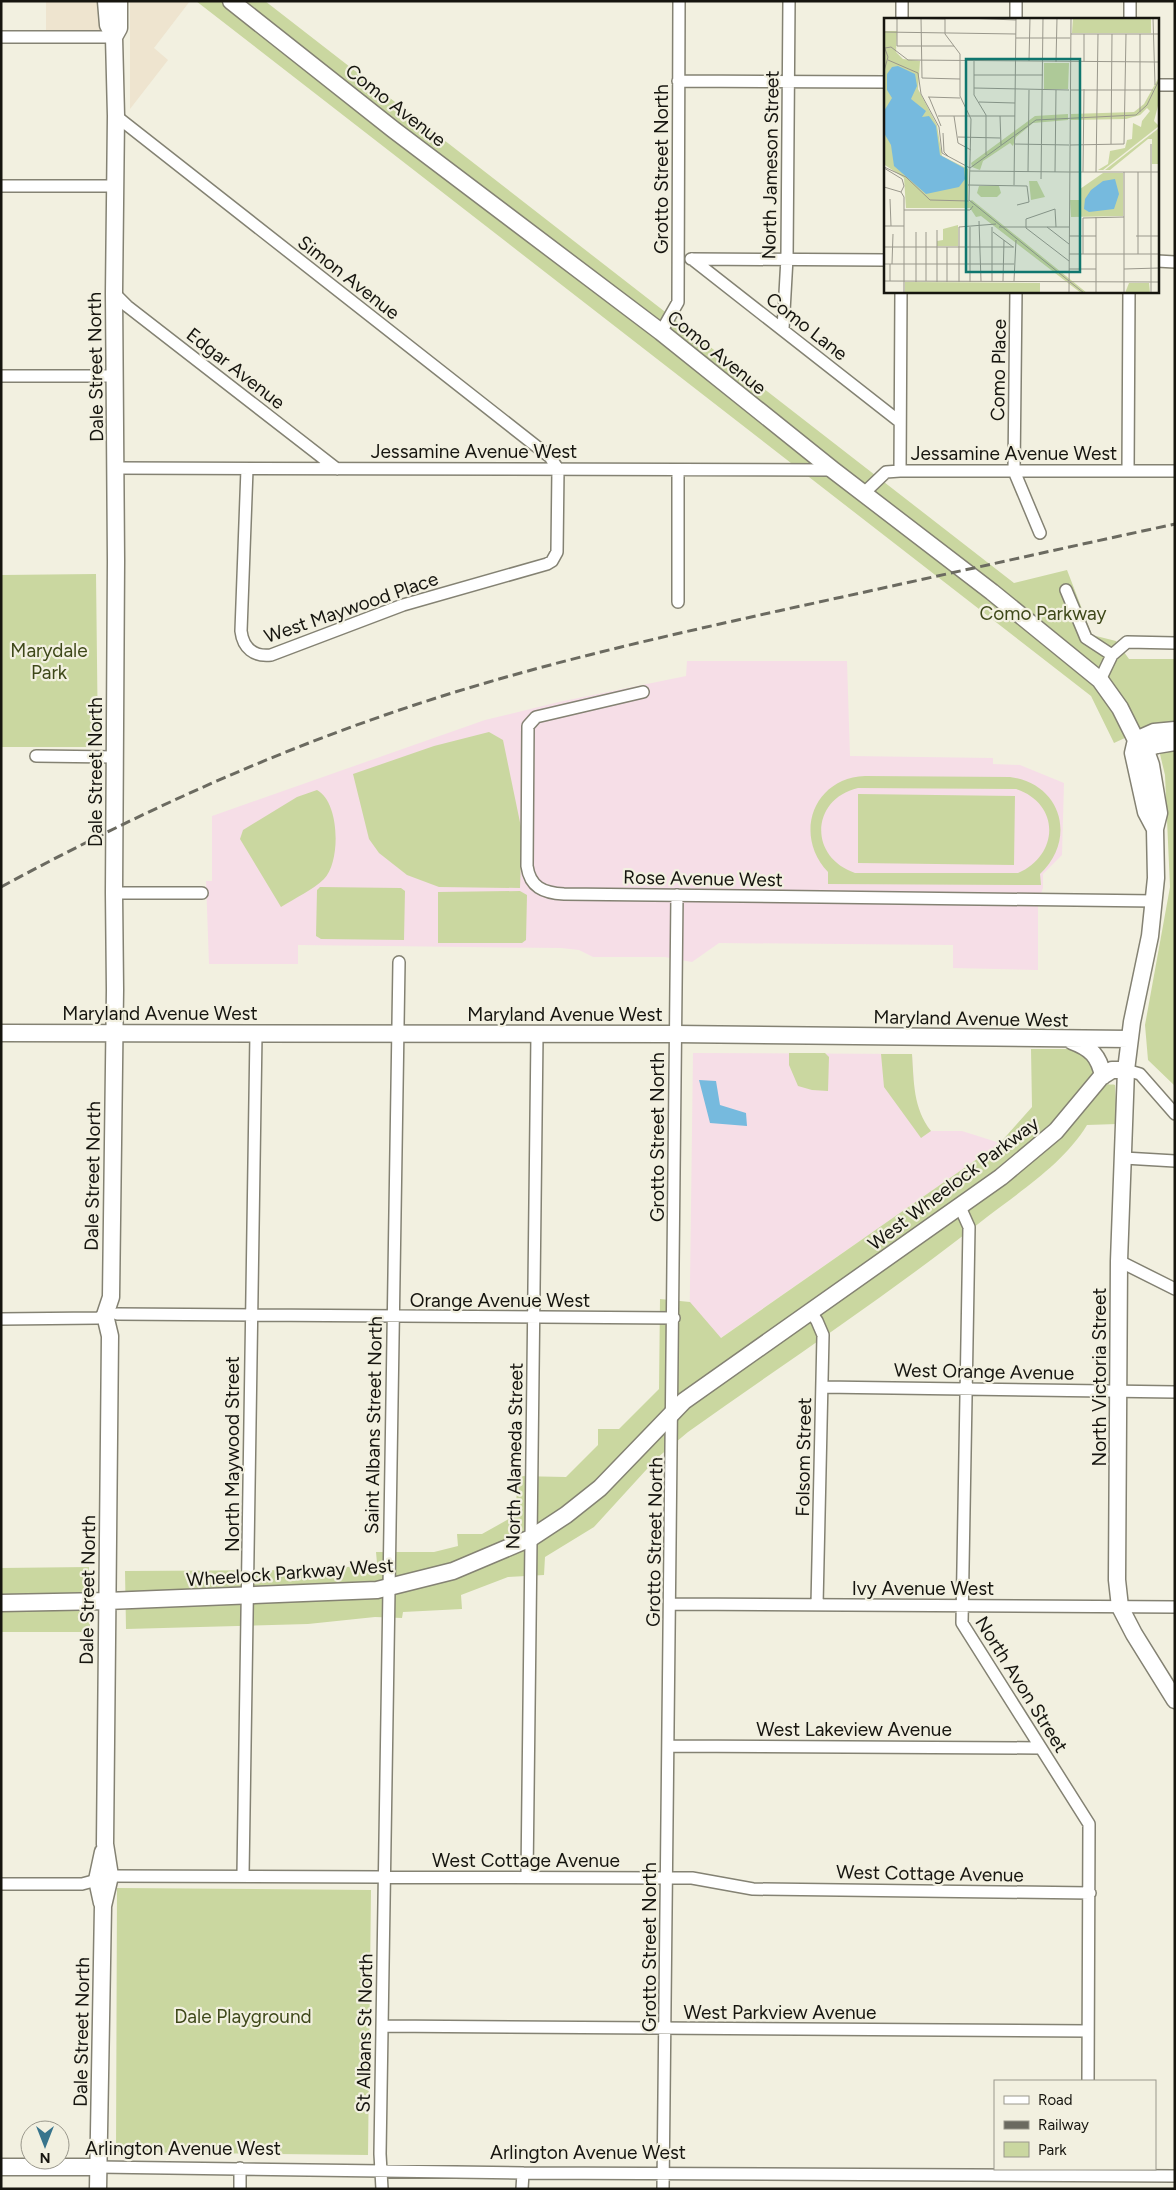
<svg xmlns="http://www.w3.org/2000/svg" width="1176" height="2190" font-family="Figtree,sans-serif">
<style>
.commercial{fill:#eee4cf}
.education{fill:#f6dee7}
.green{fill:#cad7a0;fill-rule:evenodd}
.water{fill:#76bade}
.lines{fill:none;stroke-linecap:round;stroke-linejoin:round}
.street-casing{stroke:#848273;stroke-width:14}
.secondary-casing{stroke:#848273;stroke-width:19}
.street{stroke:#fff;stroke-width:11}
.secondary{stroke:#fff;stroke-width:16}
.rail{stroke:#6b6a60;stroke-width:3;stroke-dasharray:10 5;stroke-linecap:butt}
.labels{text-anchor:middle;stroke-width:4.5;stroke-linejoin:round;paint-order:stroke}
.street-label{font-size:19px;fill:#16150f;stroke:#f2f0e0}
.park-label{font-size:19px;fill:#3e4819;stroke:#f2f0e0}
.inset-road{fill:none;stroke:#9a988c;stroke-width:1}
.view{fill:#0f766e;fill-opacity:0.15;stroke:#0f766e;stroke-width:2.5}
.inset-edge{fill:none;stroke:#16150f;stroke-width:2.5}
</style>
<rect width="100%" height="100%" fill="#f2f0e0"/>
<path class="commercial" d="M 46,1 L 99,1 L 103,30 L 46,33 Z
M 130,1 L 190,1 L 154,48 L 168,60 L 130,109 Z"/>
<path class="education" d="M 687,661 L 847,661 L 850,756 L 993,758 L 993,764 L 1020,765 L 1064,783 L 1062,855 L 1043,874 L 1043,888 L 1038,902 L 1038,970 L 953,968 L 953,945 L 719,943 L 692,962 L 665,957 L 593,957 L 579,950 L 561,948 L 298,945 L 298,964 L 209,964 L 206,881 L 212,881 L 212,816 L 485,720 L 559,702 L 686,676 Z
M 693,1053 L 912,1054 L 915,1098 L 923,1120 L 931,1131 L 962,1131 L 1000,1143 L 689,1360 Z"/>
<path class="green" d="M 196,1 L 265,1 L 1014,583 L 1067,570 L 1092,635 L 1116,641 L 1129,659 L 1175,659 L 1175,1086 L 1148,1060 L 1145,1025 L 1170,887 L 1165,775 L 1153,725 L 1114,743 L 1091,696 Z
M 96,574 L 98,747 L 1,747 L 1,575 Z
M 489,732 L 503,740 L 522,832 L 520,888 L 439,887 L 407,875 L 379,853 L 369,839 L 353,774 L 434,746 Z
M 865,776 L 1010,777 C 1062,784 1077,839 1040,874 L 1041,885 L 828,884 L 828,872 C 793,835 813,778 865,776 ZM 858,788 L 1016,789 C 1061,804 1059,855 1018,873 L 855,873 C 808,857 811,799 858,788 Z
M 317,790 C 340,802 341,862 324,879 C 313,890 295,898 281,907 L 240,839 L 243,830 L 297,797 Z
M 858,794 L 1015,796 L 1014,865 L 858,863 Z
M 320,887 L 401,888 L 405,891 L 404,940 L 321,939 L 316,936 L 317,890 Z
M 520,891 L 527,895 L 526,940 L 522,943 L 438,943 L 438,892 Z
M 1031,1049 L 1082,1049 C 1093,1056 1092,1079 1107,1084 C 1110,1085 1113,1084 1115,1085 L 1117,1124 L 1087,1125 C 1064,1163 1022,1190 987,1217 C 891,1293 788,1361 688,1432 L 657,1458 L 594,1527 L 545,1557 L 544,1575 L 508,1577 L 461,1595 L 462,1609 L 403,1612 L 402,1618 L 375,1617 L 308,1624 L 126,1629 L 125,1571 L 325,1570 L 377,1563 L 376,1552 L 434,1552 L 458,1546 L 457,1534 L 482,1534 L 516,1515 L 517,1476 L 566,1477 L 598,1445 L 598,1429 L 619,1429 L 659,1389 L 660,1299 L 690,1302 L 721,1338 L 1000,1143 L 1032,1107 Z
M 789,1053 L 825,1053 L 829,1057 L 828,1091 L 812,1090 L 798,1086 L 789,1065 Z
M 881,1054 L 912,1054 C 914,1082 913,1108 931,1131 L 921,1138 L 884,1087 Z
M 89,1567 L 90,1632 L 1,1632 L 1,1568 Z
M 117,1888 L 371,1890 L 368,2155 L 116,2152 Z"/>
<path class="water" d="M 699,1080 L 716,1081 L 720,1105 L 746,1113 L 747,1126 L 710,1123 Z"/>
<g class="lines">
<defs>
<path id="street" d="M 902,19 L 902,1
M 1016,19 L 1016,1
M 1130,19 L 1130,1
M 1,37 L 114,37
M 678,81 L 885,82
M 1157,85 L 1175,85
M 116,116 L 550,457 L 558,469 L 557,552 L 552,561 L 547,564 L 403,605 L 271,655 C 254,657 243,648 241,631 L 247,469
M 1,186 L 115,186
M 691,259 L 885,260
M 692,259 L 900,422
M 1157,261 L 1175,262
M 1016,291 L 1014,471 L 1040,533
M 114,293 L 127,306 L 337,469
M 783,329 L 787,258 L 789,1
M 661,332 L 678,302 L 679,1
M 1,376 L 114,376
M 116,468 L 833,470
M 900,471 L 901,291
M 1128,471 L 1129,291
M 863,494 L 886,472 L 900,471 L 1175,471
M 1066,590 L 1086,638 L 1112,655
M 678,602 L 678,470
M 1100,680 L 1112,655 L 1127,642 L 1175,643
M 643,692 L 536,717 L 528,726 L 527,866 C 530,887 543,893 564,894 L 1155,901
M 36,756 L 114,757
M 114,893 L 202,893
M 1126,1070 L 1140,1074 L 1175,1114
M 1124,1158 L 1175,1161
M 960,1207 L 969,1227 L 962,1623 L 1089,1824 L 1088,2081
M 1119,1261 L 1175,1289
M 811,1312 L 817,1321 L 823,1335 L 817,1605
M 117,1314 L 674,1318
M 1,1319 L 98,1318 L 105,1315
M 822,1387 L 1175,1392
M 670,1604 L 1175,1607
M 669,1746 L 1040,1748
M 243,1875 L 256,1034
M 110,1876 L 667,1878 L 692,1878 L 753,1889 L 1090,1893
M 527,1877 L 537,1035
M 1,1884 L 82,1884 L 97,1880
M 383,2026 L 1088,2031
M 98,2167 L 523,2173 L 1175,2176
M 240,2189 L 240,2168
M 382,2189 L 380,2154 L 399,962
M 522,2189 L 523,2173
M 663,2189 L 677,895"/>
<path id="secondary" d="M 231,1 L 394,130 L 661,332 L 833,470 L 992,592 L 1100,680 L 1120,708 L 1136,740 L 1145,748 L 1151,765 L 1159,813 L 1155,829
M 114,37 L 119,28 L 119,1
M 1136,740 L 1133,753 L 1146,812 L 1155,829 L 1156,878 L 1150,936 L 1132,1022 L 1126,1070 L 1119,1261 L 1117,1580 L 1120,1607 L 1134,1634 L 1175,1700
M 1136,740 L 1154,732 L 1175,730
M 1135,752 L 1157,745 L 1175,742
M 1,1033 L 675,1034 L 1129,1039
M 1072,1041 C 1091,1048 1099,1056 1103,1076
M 1,1603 L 107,1601 L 377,1590 L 453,1571 L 531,1538 L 566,1515 L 600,1488 L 684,1401 L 1001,1177 L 1056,1131 L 1101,1077 L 1112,1070 L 1126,1070
M 102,1903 L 97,1880 L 103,1852
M 1,2167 L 98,2167
M 98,2189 L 103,1906 L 110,1876 L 105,1844 L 110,1336 L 105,1315 L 111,1297 L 115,990 L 114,893 L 116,561 L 114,293 L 116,116 L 114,37 L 108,25 L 106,1"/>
</defs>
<use href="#street" class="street-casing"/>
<use href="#secondary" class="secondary-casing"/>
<use href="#street" class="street"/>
<use href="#secondary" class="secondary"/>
<path class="rail" d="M 1,887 C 125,820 252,761 385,715 C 517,669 652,639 787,609 C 916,581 1045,552 1175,524"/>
</g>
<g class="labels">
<g class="street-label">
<text transform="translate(396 105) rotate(38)" y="7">Como Avenue</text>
<text transform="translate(770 165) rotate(-89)" y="7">North Jameson Street</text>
<text transform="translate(661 169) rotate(-90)" y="7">Grotto Street North</text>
<text transform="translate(349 277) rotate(38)" y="7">Simon Avenue</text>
<text transform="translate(807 326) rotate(38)" y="7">Como Lane</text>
<text transform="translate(717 352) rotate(39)" y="7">Como Avenue</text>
<text transform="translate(95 367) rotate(-91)" y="7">Dale Street North</text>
<text transform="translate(236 368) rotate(38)" y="7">Edgar Avenue</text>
<text transform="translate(998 370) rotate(-89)" y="7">Como Place</text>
<text x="474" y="458">Jessamine Avenue West</text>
<text x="1014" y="460">Jessamine Avenue West</text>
<text transform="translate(351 607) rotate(-19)" y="7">West Maywood Place</text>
<text transform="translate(95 772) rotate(-90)" y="7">Dale Street North</text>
<text transform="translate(703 878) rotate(1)" y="7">Rose Avenue West</text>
<text x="160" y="1020">Maryland Avenue West</text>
<text x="565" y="1021">Maryland Avenue West</text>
<text transform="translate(971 1018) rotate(1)" y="7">Maryland Avenue West</text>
<text transform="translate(657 1137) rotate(-90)" y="7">Grotto Street North</text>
<text transform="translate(92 1176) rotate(-89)" y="7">Dale Street North</text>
<text transform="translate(953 1183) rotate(-37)" y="7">West Wheelock Parkway</text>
<text x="500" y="1307">Orange Avenue West</text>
<text transform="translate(984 1371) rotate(1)" y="7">West Orange Avenue</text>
<text transform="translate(1099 1377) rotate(-90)" y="7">North Victoria Street</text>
<text transform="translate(373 1425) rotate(-89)" y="7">Saint Albans Street North</text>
<text transform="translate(232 1454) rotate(-90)" y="7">North Maywood Street</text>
<text transform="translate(514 1456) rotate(-89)" y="7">North Alameda Street</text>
<text transform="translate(803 1457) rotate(-89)" y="7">Folsom Street</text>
<text transform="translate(654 1542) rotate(-89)" y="7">Grotto Street North</text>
<text transform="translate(290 1572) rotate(-4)" y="7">Wheelock Parkway West</text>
<text x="923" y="1595">Ivy Avenue West</text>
<text transform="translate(87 1590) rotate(-89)" y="7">Dale Street North</text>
<text transform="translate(1022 1684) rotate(58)" y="7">North Avon Street</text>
<text x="854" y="1736">West Lakeview Avenue</text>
<text x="526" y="1867">West Cottage Avenue</text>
<text transform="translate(930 1873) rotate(1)" y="7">West Cottage Avenue</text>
<text transform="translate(649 1947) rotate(-90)" y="7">Grotto Street North</text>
<text x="780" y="2019">West Parkview Avenue</text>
<text transform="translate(81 2032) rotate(-89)" y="7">Dale Street North</text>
<text transform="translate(364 2033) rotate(-89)" y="7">St Albans St North</text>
<text x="183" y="2155">Arlington Avenue West</text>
<text x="588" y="2159">Arlington Avenue West</text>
</g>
<g class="park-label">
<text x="1043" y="620">Como Parkway</text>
<text x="49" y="657">Marydale<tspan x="49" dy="22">Park</tspan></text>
<text x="243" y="2023">Dale Playground</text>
</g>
</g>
<g transform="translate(884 18)">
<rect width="275" height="275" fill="#f2f0e0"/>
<path d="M 189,0 L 267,0 L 267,15 L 188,15 ZM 0,13 L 13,13 L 12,34 L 19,41 L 36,43 L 34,71 L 53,107 L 58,138 L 84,151 L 84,184 L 88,182 L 203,275 L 197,275 L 97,198 L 92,199 L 86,190 L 22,190 L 20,160 L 1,147 ZM 160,45 L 185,45 L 184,71 L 160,71 ZM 275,59 L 275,84 L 270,103 L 275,108 L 219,152 L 214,152 L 224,146 L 226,133 L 241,130 L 243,122 L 248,121 L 249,105 L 257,109 L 258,103 L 266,93 L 263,90 L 256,97 L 242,101 L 187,102 L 187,96 L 250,94 L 260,86 ZM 184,96 L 184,102 L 149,105 L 132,119 L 129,128 L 126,125 L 99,143 L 96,152 L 88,149 L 87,145 L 151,98 ZM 275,110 L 275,146 L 268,146 L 268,121 L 264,121 L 226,152 L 221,152 ZM 219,155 L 239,155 L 239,198 L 187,199 L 186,182 L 196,182 L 196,171 ZM 145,163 L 153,163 L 161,179 L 147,182 ZM 95,168 L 115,168 L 117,175 L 113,179 L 97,179 L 93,175 ZM 74,207 L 74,228 L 53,228 L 53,223 L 59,222 L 59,211 ZM 21,264 L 156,265 L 156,275 L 21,275 ZM 245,265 L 265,265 L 266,275 L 241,275 Z" fill="#cad7a0"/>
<path d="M 14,48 L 31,56 L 33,68 L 27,81 L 42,93 L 38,99 L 45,98 L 52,108 L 56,137 L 80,150 L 81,161 L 75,169 L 42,176 L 10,148 L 7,127 L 0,115 L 0,93 L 8,80 L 3,72 L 3,56 L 8,49 ZM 231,161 L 235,176 L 230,191 L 205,194 L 200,191 L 201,181 L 207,172 L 219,163 Z" fill="#76bade"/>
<path class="inset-road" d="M 0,0 L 61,1M 37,0 L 38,60M 61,0 L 61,16 L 76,36 L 76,78 L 87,101 L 85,182 L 185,263M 82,0 L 132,2M 269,0 L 271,67M 0,14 L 132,16M 187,16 L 275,16M 256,16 L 256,94M 132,20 L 186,20M 0,28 L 4,39 L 0,53M 13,28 L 70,28M 13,28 L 13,0M 1,30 L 7,29 L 24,42 L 275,44M 4,42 L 34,55 L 37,76 L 55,109 L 58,135 L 86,150 L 152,102 L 252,97 L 263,87 L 275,62M 90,43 L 90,77 L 102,97 L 102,137M 145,43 L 146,0M 172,44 L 173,0M 200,44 L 200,16M 90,57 L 159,57M 38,60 L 76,61M 90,70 L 185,72M 186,72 L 269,72M 44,79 L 76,80M 45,79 L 57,108M 95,84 L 131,85M 54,98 L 131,98M 70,98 L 74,125 L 87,132M 116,98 L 117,127M 59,115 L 60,134 L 65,139M 74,119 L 116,120M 130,126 L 185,127M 227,126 L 228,16M 0,127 L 0,149M 186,127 L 240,126 L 242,16M 0,149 L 22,159 L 46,182 L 85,183M 0,150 L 18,161 L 20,168 L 17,174M 86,153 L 185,154M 144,154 L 145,72M 171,154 L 172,72M 185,154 L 275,154M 199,154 L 200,71M 212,154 L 214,16M 157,161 L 159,0M 84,167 L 143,168 L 145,184 L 133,187M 130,167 L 132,0M 0,169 L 17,174 L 20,179 L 20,275M 6,181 L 7,208M 20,192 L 86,192 L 89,188M 212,199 L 212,275M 95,203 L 97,263M 0,208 L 20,208M 115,209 L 185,209M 163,209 L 185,226M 172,209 L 171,191 L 142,201 L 142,210 L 185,243M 109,214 L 129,229M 185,218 L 212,218M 252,218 L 275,218M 0,229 L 130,229M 185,236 L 275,236M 199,236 L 199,200 L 240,199M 254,236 L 254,154M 0,246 L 130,246M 6,246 L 6,263M 8,246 L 9,216M 185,251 L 212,251M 240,251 L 275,250M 0,263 L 275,264M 42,263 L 42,214M 108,263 L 108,209M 119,263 L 120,222M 130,263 L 132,222M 32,264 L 32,214M 53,264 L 53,212M 63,264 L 63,229M 75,264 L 75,209 L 112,206M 86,264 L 86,209M 186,264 L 200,275M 185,275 L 187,0M 240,275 L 240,154M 267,275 L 267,126"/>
<path class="view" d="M 82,41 L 196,41 L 196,254 L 82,254 Z"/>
<rect width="275" height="275" class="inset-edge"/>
</g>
<rect width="1176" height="2190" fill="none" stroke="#16150f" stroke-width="5"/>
<rect x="994" y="2080" width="162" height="90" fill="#f2f0e0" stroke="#9a988c"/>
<rect x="1004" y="2096" width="25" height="8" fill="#ffffff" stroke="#9a988c"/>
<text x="1038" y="2105" font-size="15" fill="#16150f">Road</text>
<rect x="1004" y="2121" width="25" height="8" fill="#6b6a60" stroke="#9a988c"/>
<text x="1038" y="2130" font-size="15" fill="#16150f">Railway</text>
<rect x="1004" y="2142" width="25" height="15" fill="#cad7a0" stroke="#9a988c"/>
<text x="1038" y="2155" font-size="15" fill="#16150f">Park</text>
<g transform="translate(45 2145) rotate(180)"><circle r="24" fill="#f2f0e0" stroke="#9a988c"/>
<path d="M0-4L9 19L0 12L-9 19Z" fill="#38748c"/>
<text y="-8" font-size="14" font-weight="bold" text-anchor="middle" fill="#16150f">N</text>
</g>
</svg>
